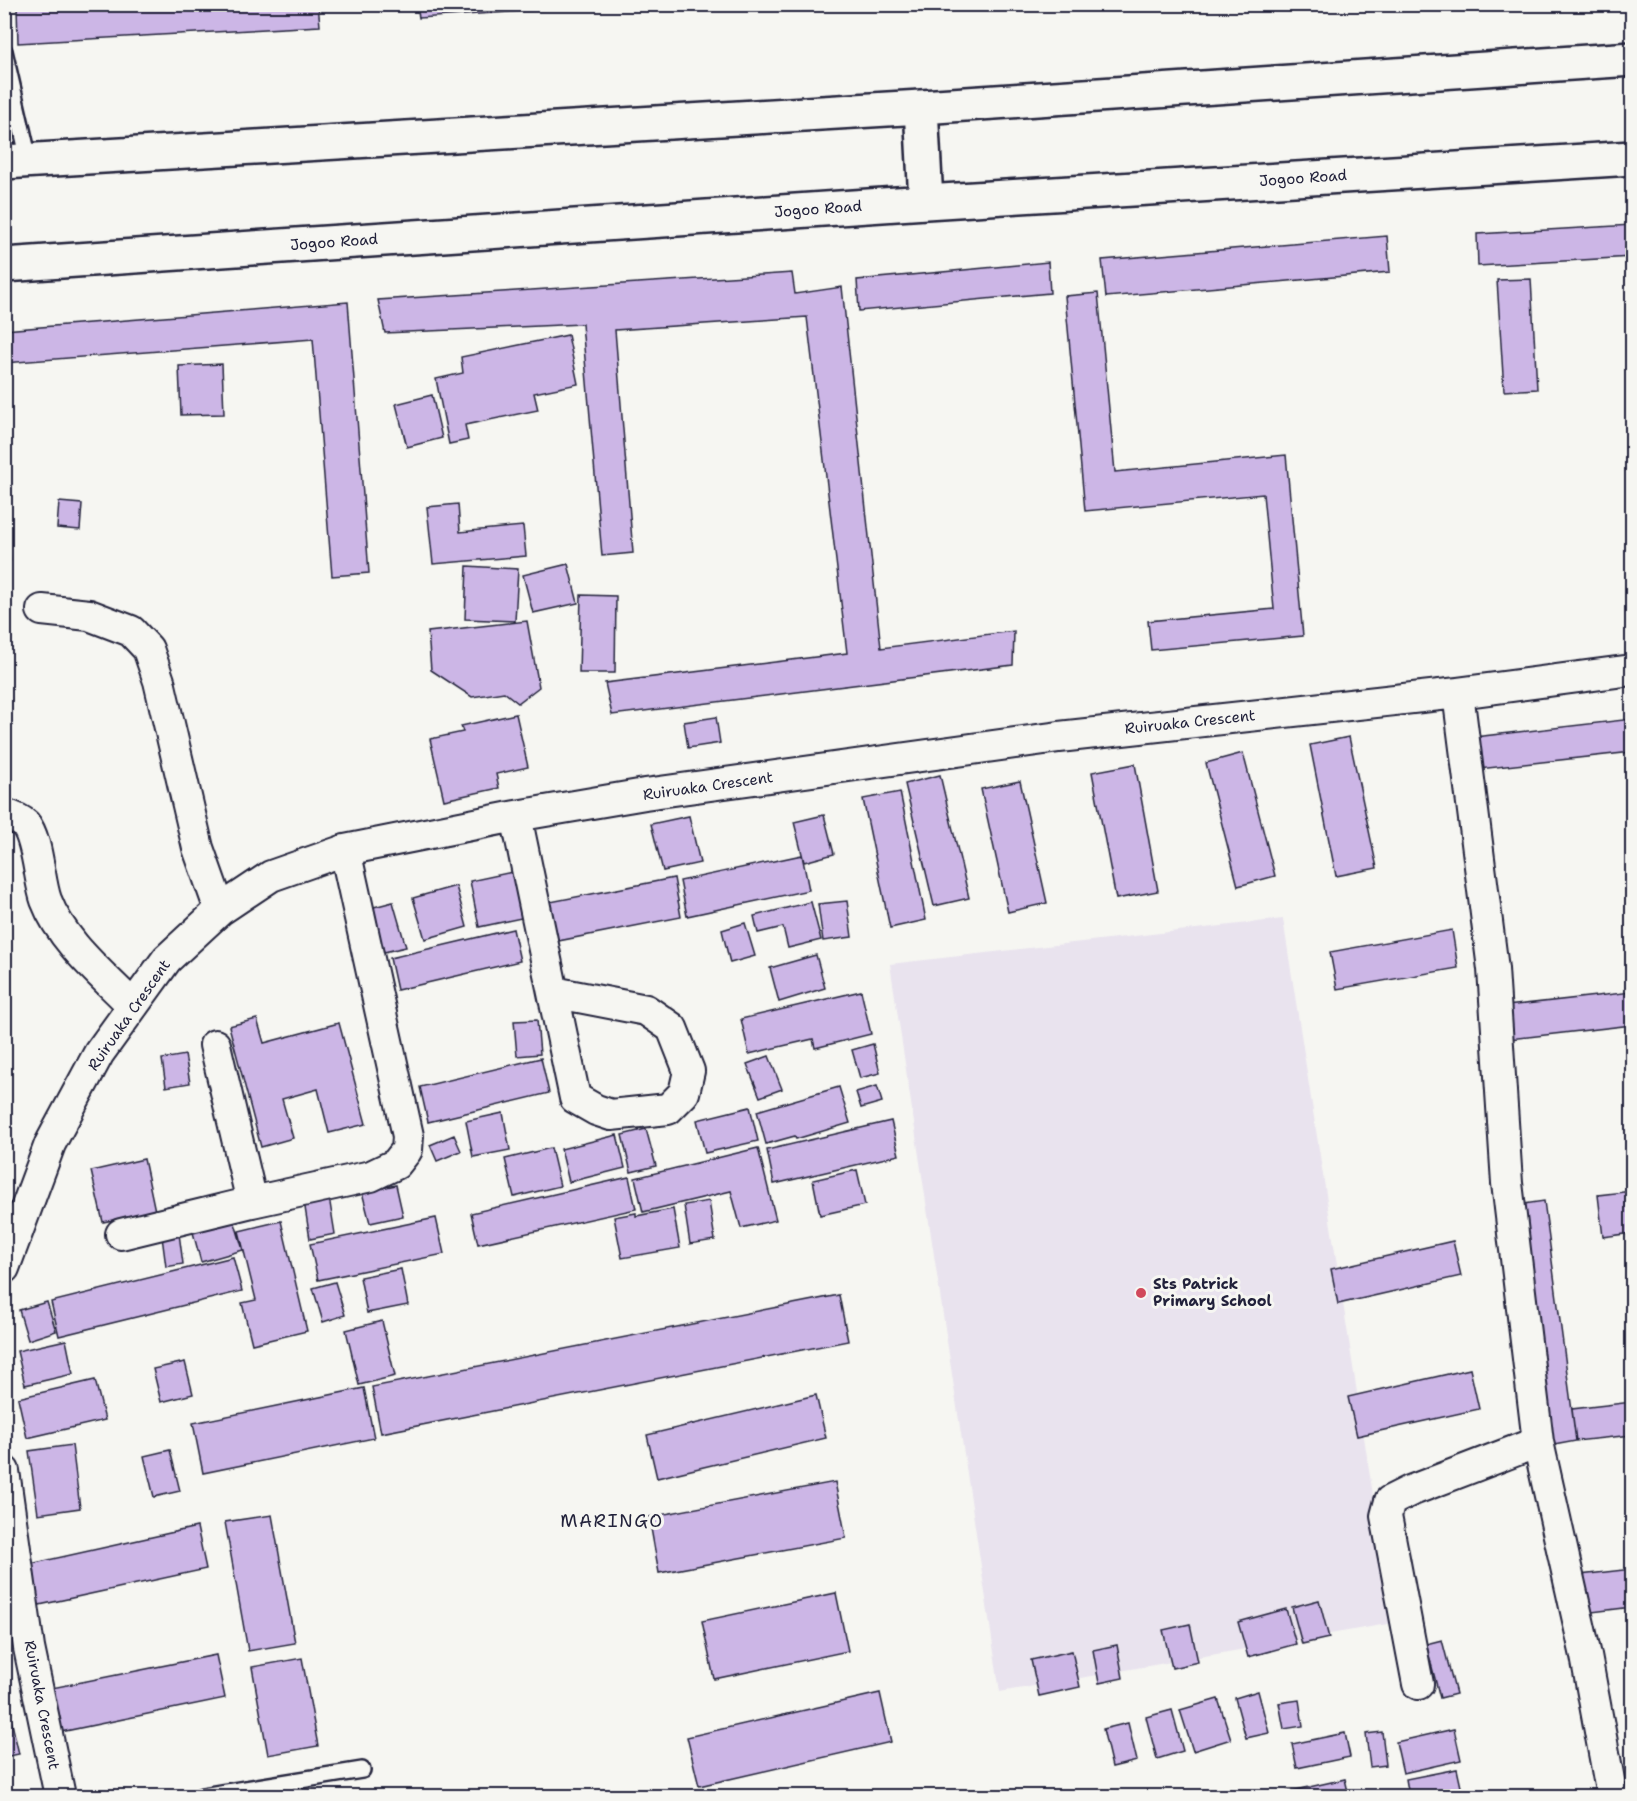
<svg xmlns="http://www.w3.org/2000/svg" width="1637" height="1801" font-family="'Shantell Sans',sans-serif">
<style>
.built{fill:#e9e3ee}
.building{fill:#ccb6e6;stroke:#22223b;stroke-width:1.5}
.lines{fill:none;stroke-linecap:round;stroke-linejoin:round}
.service-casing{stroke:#22223b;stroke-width:20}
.minor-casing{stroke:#22223b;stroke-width:34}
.secondary-casing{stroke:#22223b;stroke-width:38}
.service{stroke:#f6f6f2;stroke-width:15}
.minor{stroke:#f6f6f2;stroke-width:30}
.secondary{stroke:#f6f6f2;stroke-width:33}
.poi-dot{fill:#d1495b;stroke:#f6f6f2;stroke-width:2}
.labels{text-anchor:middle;stroke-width:6;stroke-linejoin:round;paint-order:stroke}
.street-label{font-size:15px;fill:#22223b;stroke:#f6f6f2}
.poi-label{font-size:15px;font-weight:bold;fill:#22223b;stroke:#f6f6f2;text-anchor:start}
.quarter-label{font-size:18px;letter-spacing:1.5px;fill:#22223b;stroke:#f6f6f2}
</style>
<rect width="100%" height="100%" fill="#f6f6f2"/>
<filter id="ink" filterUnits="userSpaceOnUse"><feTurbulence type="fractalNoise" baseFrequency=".0167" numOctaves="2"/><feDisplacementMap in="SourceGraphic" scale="12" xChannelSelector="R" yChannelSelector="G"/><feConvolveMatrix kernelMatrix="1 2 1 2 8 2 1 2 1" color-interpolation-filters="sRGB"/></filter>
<g filter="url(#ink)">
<path class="built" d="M 1283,919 L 1393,1623 L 1000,1692 L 890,964 Z"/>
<path class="building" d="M 82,4 L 318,4 L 320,26 L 18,43 L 17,6 Z
M 417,4 L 632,4 L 419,18 Z
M 1632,225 L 1632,257 L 1478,266 L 1477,234 Z
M 1387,236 L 1390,272 L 1106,297 L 1102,260 Z
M 1048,262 L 1050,293 L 859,311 L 857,280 Z
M 792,273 L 795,294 L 842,287 L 881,648 L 1014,631 L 1013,665 L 612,715 L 605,683 L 847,653 L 807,317 L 615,330 L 633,553 L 602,556 L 582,324 L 385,333 L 378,300 Z
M 1531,279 L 1537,389 L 1504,391 L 1497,280 Z
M 1098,293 L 1115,472 L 1286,455 L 1303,636 L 1151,650 L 1148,621 L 1274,609 L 1263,494 L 1085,511 L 1065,296 Z
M 348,302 L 369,573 L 332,576 L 313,339 L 4,363 L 4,330 Z
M 568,335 L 578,384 L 534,393 L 538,410 L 465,425 L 468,440 L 449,444 L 436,379 L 463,373 L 461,357 Z
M 222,364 L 224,414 L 181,415 L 179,366 Z
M 432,395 L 442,438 L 407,447 L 396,404 Z
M 1628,415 L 1632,415 L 1632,465 Z
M 4,494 L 10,561 L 4,562 Z
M 59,502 L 82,504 L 80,530 L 57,528 Z
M 458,504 L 460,532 L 523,526 L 526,556 L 433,564 L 427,507 Z
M 568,564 L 578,603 L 533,613 L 523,575 Z
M 467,566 L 518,569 L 515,621 L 465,619 Z
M 581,595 L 616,596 L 615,673 L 579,673 Z
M 527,621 L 539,687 L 518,703 L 504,692 L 472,697 L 431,670 L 428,632 Z
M 516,714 L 528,767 L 496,774 L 499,788 L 444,800 L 430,739 L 463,732 L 461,726 Z
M 716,717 L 720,743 L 688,748 L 684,722 Z
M 1632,719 L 1632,752 L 1470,770 L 1466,738 Z
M 1349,737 L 1377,868 L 1336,876 L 1310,745 Z
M 1243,753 L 1275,876 L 1238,886 L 1206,763 Z
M 1135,764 L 1158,891 L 1116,899 L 1092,772 Z
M 940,775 L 969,898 L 934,906 L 905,784 Z
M 1020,781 L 1047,903 L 1008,912 L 981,789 Z
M 900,792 L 926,920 L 890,928 L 863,799 Z
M 824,815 L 834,854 L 804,862 L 794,822 Z
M 689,816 L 700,863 L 663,871 L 651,824 Z
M 802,855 L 809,890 L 687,916 L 680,881 Z
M 517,871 L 526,917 L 479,927 L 470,881 Z
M 674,878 L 681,917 L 553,942 L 545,903 Z
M 456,886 L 467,927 L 425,939 L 413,898 Z
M 847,901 L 852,937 L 823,941 L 818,904 Z
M 393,902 L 406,947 L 384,952 L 370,908 Z
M 811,902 L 821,940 L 788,948 L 783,927 L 758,933 L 754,916 Z
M 745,923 L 755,956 L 730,963 L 722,930 Z
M 513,929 L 520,961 L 397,990 L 390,958 Z
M 1452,930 L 1458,968 L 1337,989 L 1330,952 Z
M 816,955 L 825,988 L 779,1002 L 770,968 Z
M 861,991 L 871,1034 L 815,1048 L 813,1039 L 749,1054 L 741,1019 Z
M 1632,992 L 1632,1025 L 1501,1040 L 1498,1007 Z
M 257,1019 L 264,1043 L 339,1023 L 366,1124 L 329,1133 L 318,1089 L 282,1099 L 293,1138 L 261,1147 L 229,1026 Z
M 537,1020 L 540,1054 L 517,1056 L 514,1021 Z
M 873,1044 L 880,1073 L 860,1078 L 852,1050 Z
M 185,1055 L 190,1083 L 166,1087 L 162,1059 Z
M 769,1056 L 782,1089 L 760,1097 L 747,1064 Z
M 541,1058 L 549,1093 L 428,1122 L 420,1087 Z
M 877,1086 L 882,1102 L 861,1108 L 856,1092 Z
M 839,1087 L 850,1123 L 796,1139 L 795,1136 L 766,1144 L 757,1111 Z
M 750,1107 L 758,1141 L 705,1153 L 697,1120 Z
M 503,1113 L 510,1150 L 473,1157 L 466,1121 Z
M 891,1121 L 899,1155 L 774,1184 L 767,1150 Z
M 646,1129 L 656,1166 L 631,1172 L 622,1135 Z
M 454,1135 L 461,1151 L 437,1161 L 430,1145 Z
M 617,1135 L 625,1168 L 569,1182 L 561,1149 Z
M 551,1148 L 560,1186 L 514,1197 L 505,1159 Z
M 758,1148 L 776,1220 L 741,1228 L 731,1191 L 643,1212 L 635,1178 Z
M 144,1159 L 155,1211 L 103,1222 L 91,1171 Z
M 857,1170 L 865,1205 L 820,1215 L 813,1180 Z
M 629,1177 L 636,1209 L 478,1244 L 471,1213 Z
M 396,1185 L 403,1216 L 370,1223 L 362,1192 Z
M 1632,1191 L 1632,1233 L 1603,1237 L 1598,1195 Z
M 329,1197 L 335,1234 L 310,1239 L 304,1201 Z
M 709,1201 L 715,1240 L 690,1244 L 684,1205 Z
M 1544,1201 L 1576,1441 L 1543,1447 L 1511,1206 Z
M 673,1209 L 680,1248 L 622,1258 L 614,1217 L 636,1213 L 636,1216 Z
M 232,1213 L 243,1250 L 201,1262 L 191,1225 Z
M 436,1218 L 444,1254 L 318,1280 L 310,1244 Z
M 281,1221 L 307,1331 L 252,1344 L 242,1303 L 256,1300 L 239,1231 Z
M 178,1226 L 183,1264 L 166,1267 L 161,1229 Z
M 1453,1241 L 1461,1276 L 1338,1304 L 1331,1269 Z
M 233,1257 L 242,1291 L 59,1336 L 51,1302 Z
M 401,1269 L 408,1305 L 367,1313 L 360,1277 Z
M 335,1282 L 345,1315 L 323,1322 L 313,1288 Z
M 839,1295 L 848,1341 L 381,1433 L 372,1387 Z
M 47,1302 L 56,1331 L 28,1340 L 19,1310 Z
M 382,1321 L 395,1376 L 359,1385 L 346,1330 Z
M 66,1340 L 73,1374 L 25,1385 L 17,1351 Z
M 185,1362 L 193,1394 L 161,1402 L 153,1369 Z
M 1470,1369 L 1479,1409 L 1357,1436 L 1348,1397 Z
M 95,1380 L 105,1420 L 27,1438 L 18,1398 Z
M 364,1388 L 374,1438 L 203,1473 L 193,1423 Z
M 816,1395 L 826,1438 L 657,1478 L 647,1435 Z
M 1632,1402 L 1632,1435 L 1576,1441 L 1572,1409 Z
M 72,1445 L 80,1508 L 38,1514 L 29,1451 Z
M 170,1450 L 180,1491 L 154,1497 L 144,1456 Z
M 835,1482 L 846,1538 L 659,1573 L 649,1517 Z
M 272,1515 L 295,1643 L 248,1651 L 225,1522 Z
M 197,1527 L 206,1569 L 30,1607 L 21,1566 Z
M 1632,1569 L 1632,1607 L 1584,1613 L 1580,1575 Z
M 836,1593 L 848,1651 L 714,1679 L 702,1621 Z
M 1319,1600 L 1329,1638 L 1302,1644 L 1292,1607 Z
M 1286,1609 L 1296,1644 L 1248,1657 L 1238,1622 Z
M 1190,1624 L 1198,1662 L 1172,1668 L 1163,1630 Z
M 1442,1640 L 1456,1694 L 1440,1698 L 1426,1644 Z
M 1117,1645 L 1123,1678 L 1099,1683 L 1093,1650 Z
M 1072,1651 L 1080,1687 L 1039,1696 L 1031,1660 Z
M 216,1655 L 225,1698 L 51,1734 L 42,1690 Z
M 302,1658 L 318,1746 L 268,1755 L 252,1667 Z
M 4,1689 L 19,1754 L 4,1757 Z
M 1258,1691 L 1269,1733 L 1246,1738 L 1235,1698 Z
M 880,1693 L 891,1742 L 699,1786 L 687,1737 Z
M 1218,1699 L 1231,1739 L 1193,1751 L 1180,1710 Z
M 1299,1700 L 1303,1726 L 1284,1729 L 1279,1703 Z
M 1172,1710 L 1183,1751 L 1157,1759 L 1146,1717 Z
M 1128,1723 L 1137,1761 L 1112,1767 L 1103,1729 Z
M 1454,1729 L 1461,1760 L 1403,1773 L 1396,1742 Z
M 1382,1732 L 1386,1765 L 1370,1767 L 1366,1734 Z
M 1345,1733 L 1350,1757 L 1297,1768 L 1292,1744 Z
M 1457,1769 L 1463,1796 L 1409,1796 L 1406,1779 Z
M 1345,1779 L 1349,1796 L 1288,1796 L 1287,1792 Z"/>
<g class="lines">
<defs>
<path id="service" d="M 4,51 L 29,160
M 202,1796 L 362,1770"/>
<path id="minor" d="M 42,610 L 89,615 L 131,631 L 148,649 L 159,681 L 198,848 L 220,910
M 1458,693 L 1493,969 L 1507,1183 L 1538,1442 L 1586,1656 L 1612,1796
M 4,814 C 11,816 20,819 25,824 C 38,839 39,881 46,900 C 62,942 102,974 133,1006
M 516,816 L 575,1098 L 596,1110 L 611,1115 L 668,1109 L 684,1093 L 689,1071 L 672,1028 L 646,1010 L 553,992
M 215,1045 L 252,1202 L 371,1176 L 396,1164 L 407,1150 L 408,1136 L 345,850
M 121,1234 L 252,1202
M 4,1268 L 50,1144 L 99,1053 L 167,959 L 220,910 L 271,876 L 345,850 L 516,816 L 645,794 L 1059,737 L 1458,693 L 1632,670
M 4,1471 L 29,1648 L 60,1796
M 1418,1684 L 1386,1516 L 1390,1501 L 1410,1491 L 1538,1442"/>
<path id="secondary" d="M 921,107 L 926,202
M 4,162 L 921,107 L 1632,59
M 4,265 L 926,202 L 1632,158"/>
</defs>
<use href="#service" class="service-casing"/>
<use href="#minor" class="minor-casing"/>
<use href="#secondary" class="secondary-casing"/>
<use href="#service" class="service"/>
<use href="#minor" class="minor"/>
<use href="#secondary" class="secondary"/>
</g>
</g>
<circle class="poi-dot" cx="1141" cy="1293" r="6"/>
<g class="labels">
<g class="street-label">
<text transform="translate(1303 178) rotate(-4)" y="5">Jogoo Road</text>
<text transform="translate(818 209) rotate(-4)" y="5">Jogoo Road</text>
<text transform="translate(334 242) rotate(-4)" y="5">Jogoo Road</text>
<text transform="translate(1190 722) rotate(-6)" y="5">Ruiruaka Crescent</text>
<text transform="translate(708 786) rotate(-8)" y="5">Ruiruaka Crescent</text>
<text transform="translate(129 1015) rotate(-55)" y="5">Ruiruaka Crescent</text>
<text transform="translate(42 1705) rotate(79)" y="5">Ruiruaka Crescent</text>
</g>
<g class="poi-label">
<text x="1153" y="1289">Sts Patrick<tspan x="1153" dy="17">Primary School</tspan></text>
</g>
<g class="quarter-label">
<text x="612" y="1527">MARINGO</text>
</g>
</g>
<rect width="1637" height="1801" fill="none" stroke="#f6f6f2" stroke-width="24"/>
<rect x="12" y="12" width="1613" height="1777" fill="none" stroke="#22223b" stroke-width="2" filter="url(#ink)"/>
</svg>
